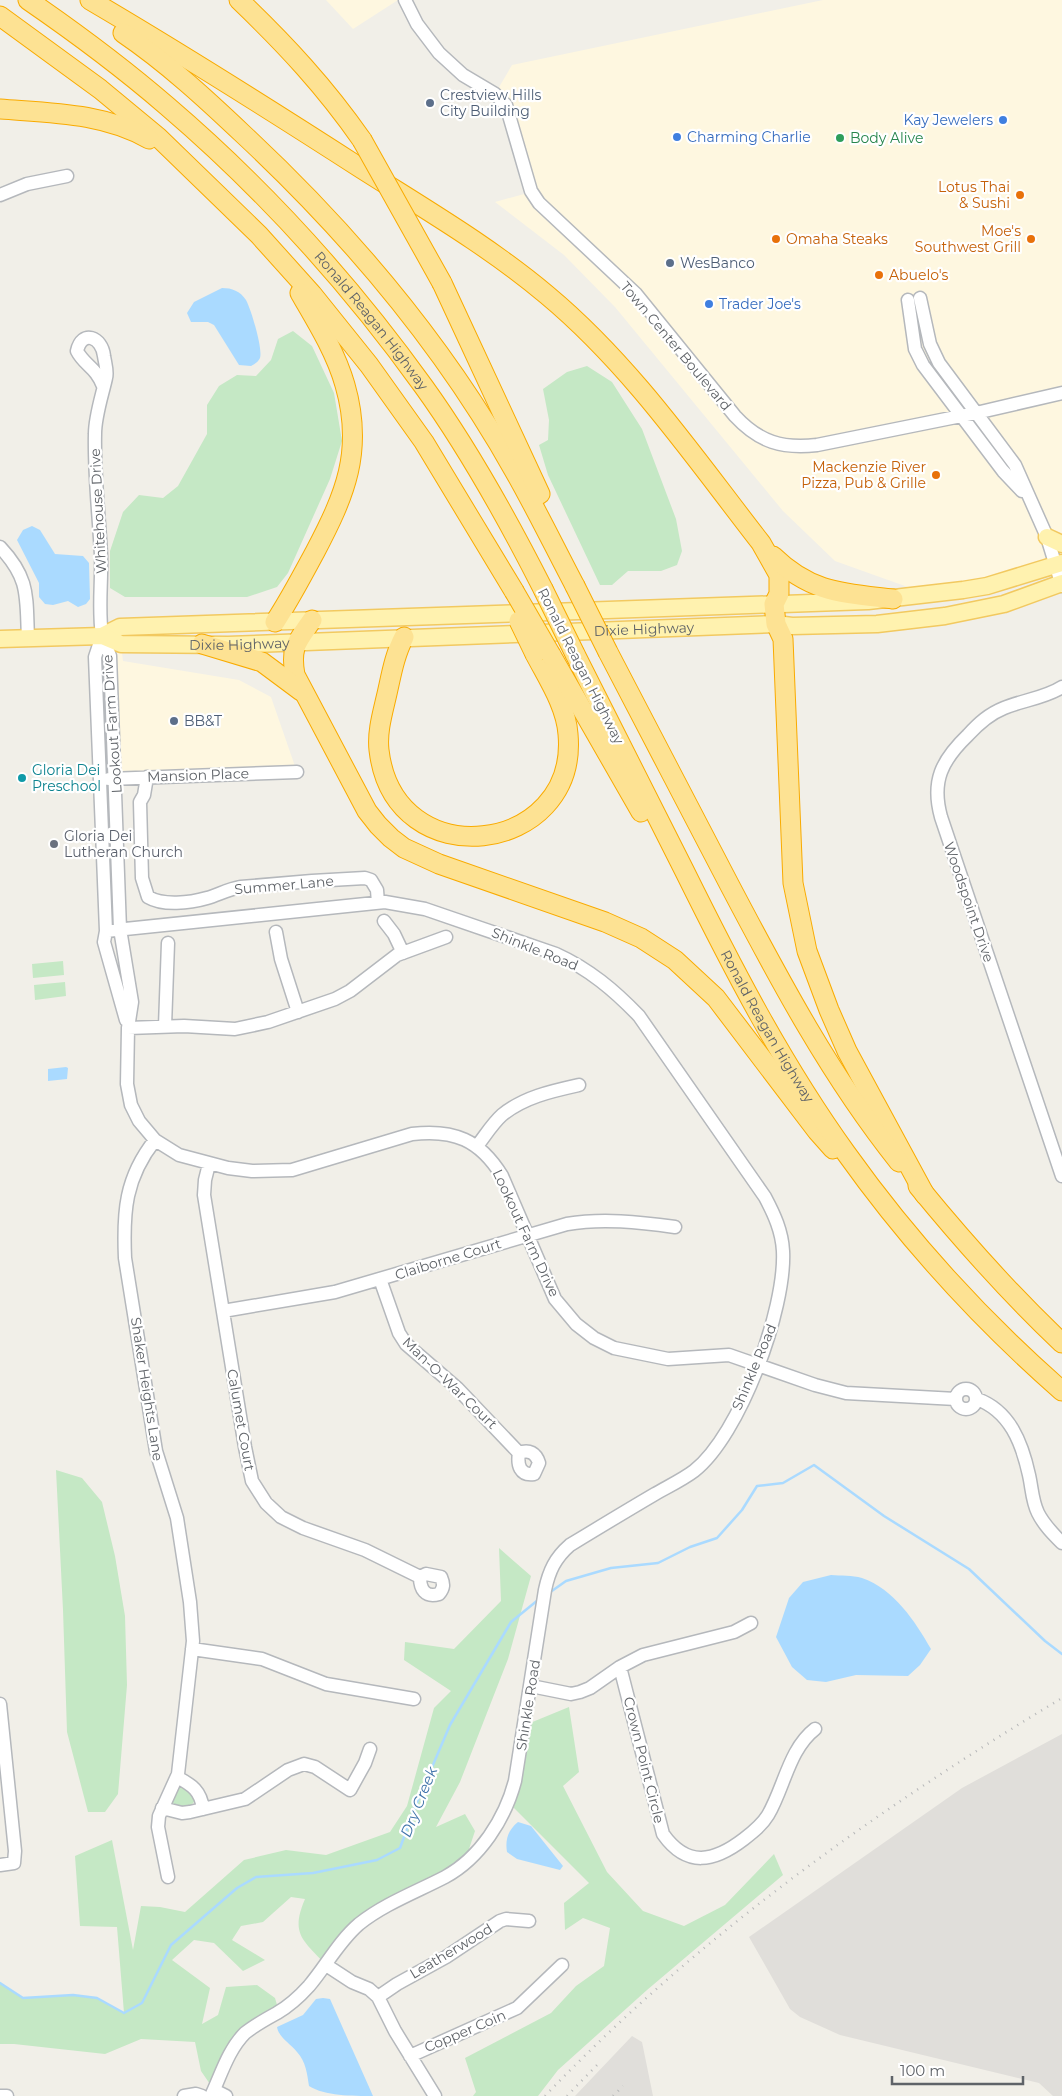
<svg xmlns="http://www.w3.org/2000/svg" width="1062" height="2096" font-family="Montserrat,sans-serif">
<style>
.commercial{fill:#fef7e0}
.industrial{fill:#e0deda}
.green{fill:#c5e8c5}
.water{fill:#aadaff}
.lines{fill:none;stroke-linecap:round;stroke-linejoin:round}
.stream{stroke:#aadaff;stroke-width:2.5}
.minor-casing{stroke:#b5b8bc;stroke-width:15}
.major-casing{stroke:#f2c960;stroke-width:19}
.highway-casing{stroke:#f9ab00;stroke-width:21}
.minor{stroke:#fff;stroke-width:12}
.major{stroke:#fff2af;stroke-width:16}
.highway{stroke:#fde293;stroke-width:19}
.rail{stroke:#b6b7b8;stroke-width:2.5;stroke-dasharray:1 6;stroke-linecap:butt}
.highway-bridge-casing{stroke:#f9ab00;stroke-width:21;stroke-linecap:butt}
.highway-bridge{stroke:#fde293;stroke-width:19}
.service-dot{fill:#5c6f8a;stroke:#fff;stroke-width:2}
.shop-dot{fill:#3f7fe0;stroke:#fff;stroke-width:2}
.leisure-dot{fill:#2e9e5b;stroke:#fff;stroke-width:2}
.food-dot{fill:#e8710a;stroke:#fff;stroke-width:2}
.culture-dot{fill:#0f9aa8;stroke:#fff;stroke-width:2}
.worship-dot{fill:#6b7280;stroke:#fff;stroke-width:2}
.labels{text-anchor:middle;stroke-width:4.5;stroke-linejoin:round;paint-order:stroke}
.service-label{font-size:14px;fill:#4e5e75;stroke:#fff;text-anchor:start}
.shop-label{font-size:14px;fill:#366cbe;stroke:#fff;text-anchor:start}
.leisure-label{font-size:14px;fill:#27864d;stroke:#fff;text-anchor:start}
.food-label{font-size:14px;fill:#c56008;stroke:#fff;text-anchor:end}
.street-label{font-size:14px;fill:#5f6368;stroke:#fff}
.culture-label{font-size:14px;fill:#0d838f;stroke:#fff;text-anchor:start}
.worship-label{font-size:14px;fill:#5b616d;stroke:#fff;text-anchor:start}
.water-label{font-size:15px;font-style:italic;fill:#4174aa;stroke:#fff}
</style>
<rect width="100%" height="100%" fill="#f1efe8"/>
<path class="commercial" d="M 326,0 L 398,0 L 353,29 Z
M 823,0 L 1062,0 L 1062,563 L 930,595 L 835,561 L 783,511 L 615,307 L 564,255 L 495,202 L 524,194 L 530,187 L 509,114 L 495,94 L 512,65 Z
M 102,636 L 121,644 L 123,661 L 239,680 L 271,697 L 297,772 L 116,779 Z"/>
<path class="industrial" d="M 1062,1734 L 1062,2096 L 1053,2096 L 1039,2083 L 840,2035 L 800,2017 L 790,2009 L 749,1937 L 962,1788 Z
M 632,2036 L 642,2042 L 653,2096 L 575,2096 Z"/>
<path class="green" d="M 293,331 L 312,346 L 334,393 L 342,441 L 330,479 L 288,573 L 277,587 L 247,597 L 125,597 L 110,588 L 110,551 L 123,512 L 139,495 L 163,498 L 178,486 L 207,434 L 207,405 L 219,386 L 237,375 L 256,376 L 271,360 L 278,339 Z
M 587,366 L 612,382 L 642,429 L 676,519 L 682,551 L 677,565 L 661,571 L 628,571 L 612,585 L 600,585 L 548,475 L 539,445 L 548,440 L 549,420 L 543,389 L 567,372 Z
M 63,961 L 64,975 L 33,978 L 32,964 Z
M 65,982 L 66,996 L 35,1000 L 34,985 Z
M 56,1470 L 82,1478 L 102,1502 L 115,1556 L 125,1616 L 127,1685 L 118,1794 L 105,1812 L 88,1812 L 67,1732 L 63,1610 Z
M 499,1548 L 531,1576 L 508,1659 L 460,1782 L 436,1827 L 465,1814 L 475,1831 L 464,1864 L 379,1910 L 326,1965 C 303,1940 290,1934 305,1899 L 291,1897 L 263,1922 L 241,1926 L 232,1940 L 265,1960 L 243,1971 L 214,1943 L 194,1940 L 172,1960 L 210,1988 L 202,2024 L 218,2015 L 226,1987 L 257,1985 L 275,1998 L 279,2012 L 254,2026 L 214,2090 L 201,2071 L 195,2042 L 141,2039 L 105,2054 L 14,2044 L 0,2044 L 0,1983 L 23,1998 L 73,1995 L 97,1998 L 124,2013 L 117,1927 L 80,1926 L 75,1856 L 112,1840 L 133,1950 L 141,1906 L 160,1907 L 185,1912 L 244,1860 L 286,1850 L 326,1855 L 390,1832 L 407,1806 L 434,1708 L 451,1691 L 404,1660 L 405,1642 L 454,1649 L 501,1601 Z
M 569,1707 L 579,1772 L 563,1786 L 607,1872 L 643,1911 L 684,1926 L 725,1905 L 774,1854 L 783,1875 L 647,1990 L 558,2070 L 538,2096 L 473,2096 L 476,2092 L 465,2058 L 551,2013 L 576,1986 L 604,1966 L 610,1928 L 583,1918 L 565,1930 L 564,1903 L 589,1883 L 513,1807 L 522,1778 L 530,1723 Z
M 180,1783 L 195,1795 L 194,1802 L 188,1808 L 175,1806 L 172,1802 Z"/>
<path class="water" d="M 222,288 C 232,288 240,291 246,300 C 251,309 263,349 260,358 C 258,362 255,364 251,366 L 239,365 L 214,325 L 208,322 L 191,322 L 187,313 L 194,302 Z
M 32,526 L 40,530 L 55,554 L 83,556 L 89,563 L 90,599 L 86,604 L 78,607 L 68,601 L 53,605 L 45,604 L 39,597 L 39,583 L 17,540 L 23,530 Z
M 66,1067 L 68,1068 L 67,1079 L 48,1081 L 48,1069 Z
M 831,1575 C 841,1576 852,1575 862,1578 C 894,1589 915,1621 931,1649 L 920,1665 L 908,1676 L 856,1675 L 826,1682 L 807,1680 L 792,1667 L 776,1637 L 789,1598 L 803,1582 Z
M 518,1822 L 531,1826 L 563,1866 L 560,1870 L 517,1859 L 507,1852 C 505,1840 508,1830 518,1822 Z
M 323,1998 L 330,1999 L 373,2096 C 352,2096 325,2096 309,2086 C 307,2073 306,2062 297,2052 C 290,2043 279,2038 277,2027 L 303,2015 L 316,1999 Z"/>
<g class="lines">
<path class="stream" d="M 549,1593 L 566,1581 L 611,1568 L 658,1563 L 690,1547 L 717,1538 L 742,1510 L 757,1486 L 783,1483 L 814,1465 L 884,1516 L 969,1569 L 1045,1641 L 1062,1654
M 0,1983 L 23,1998 L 73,1995 L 97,1998 L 124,2013 L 142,2003 L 171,1945 L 237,1888 L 256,1877 L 313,1873 L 377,1860 L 400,1848 L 415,1807 L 450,1725 L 511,1622 L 538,1600"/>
<defs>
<path id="minor" d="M 405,0 L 417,24 L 439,53 L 463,75 L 495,94 L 506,105 L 531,191 L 539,203 L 636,294 L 735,416 C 759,442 782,449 817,445 L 976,413 L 1062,393
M 0,195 L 27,184 L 67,176
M 920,298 L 930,344 L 939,363 L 1015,465 L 1047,537 L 1062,586
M 908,300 L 915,349 L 923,365 L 1003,471 L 1022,491
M 103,386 C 96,367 84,365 77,351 C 82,329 102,337 104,356 C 105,363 108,372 106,378 C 102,396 95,416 95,434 C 94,474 99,515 101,555 C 102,582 98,609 102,635 C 104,642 108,650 110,656 L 120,929 L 132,1002 L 128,1028 L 127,1084 L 131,1105 L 139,1121 L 155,1140 L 179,1155 L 228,1168 L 252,1171 L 292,1170 L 412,1134 C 454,1129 480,1140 502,1176 L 555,1299 L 576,1324 L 594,1338 L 614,1348 L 668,1359 L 729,1355 L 815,1385 L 846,1393 L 956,1399
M 0,547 C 30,579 26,596 28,638
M 102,636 L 95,657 L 106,931 L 104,942 L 126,1020
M 1062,687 C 1045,698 1023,700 1004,708 C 989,714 979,723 968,735 C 942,760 931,781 941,817 L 1062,1176
M 147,777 L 144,795 L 140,802 L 142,878 L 148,897 C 163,906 190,903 207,898 C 218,895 228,889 241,887 L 312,881 L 365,878 L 371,880 L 377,890 L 378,903
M 109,779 L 297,772
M 384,921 L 394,934 L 403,953
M 106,931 L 385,902 L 425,909 L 556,954 C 589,969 614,990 639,1016 L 765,1197 C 774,1214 782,1231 783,1251 C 786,1309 740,1435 694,1471 C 682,1480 667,1487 655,1494 C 626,1511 598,1528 570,1545 C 555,1558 549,1571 545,1590 L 515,1781 C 505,1819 480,1858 445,1877 C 416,1892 384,1904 359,1924 C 339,1941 326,1966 309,1986 C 300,1996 289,2006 277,2013 C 266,2019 255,2025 245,2033 C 228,2050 221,2075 211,2096
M 276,932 L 281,959 L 298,1012
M 165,1026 L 168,943
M 128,1028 L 184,1026 L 235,1029 L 268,1022 L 335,999 L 350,991 L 397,955 L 446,937
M 155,1140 C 125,1178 123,1212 125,1258 L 156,1451 L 177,1518 L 190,1602 L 193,1641 L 178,1774 L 159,1816 L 158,1827 L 168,1877
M 477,1146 C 485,1136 492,1124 502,1115 C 524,1097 552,1091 579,1085
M 209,1164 L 205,1180 L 204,1195 L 245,1447 L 252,1481 L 266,1503 L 281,1517 L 303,1528 L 365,1550 L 420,1577 C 420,1589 425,1598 439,1594 C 444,1588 444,1584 441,1577 L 426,1574 L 420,1577
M 380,1279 L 399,1333 L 406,1344 L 457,1388 L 519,1453 C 517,1465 520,1476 534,1474 L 539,1463 C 536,1453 529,1449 519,1453
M 223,1311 L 335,1292 L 567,1224 C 602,1218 639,1222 675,1227
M956 1399a10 10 0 1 1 20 0a10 10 0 1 1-20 0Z
M 977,1399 C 1010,1411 1022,1443 1029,1475 C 1032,1488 1032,1501 1038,1513 C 1044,1525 1053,1534 1062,1543
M 192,1649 L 262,1659 L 326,1684 L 414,1699
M 620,1667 L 663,1834 C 687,1868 714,1862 744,1839 C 753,1832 762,1825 768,1815 C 784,1788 789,1749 815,1729
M 531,1686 L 571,1694 L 580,1692 L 590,1688 L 620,1667 L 643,1655 L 734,1632 L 751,1623
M 0,1704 L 15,1851 L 14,1863 L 0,1865
M 177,1777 C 192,1785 201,1791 203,1809
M 162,1808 L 182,1813 L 190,1812 L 245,1799 L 288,1770 L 304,1764 L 315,1767 L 350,1790 L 365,1763 L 370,1749
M 326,1965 L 352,1982 L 369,1989 L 378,1997 L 395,2031 L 435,2096
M 378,1997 L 397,1984 L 446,1957 L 500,1921 L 506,1919 L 529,1921
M 410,2056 L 517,2008 L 562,1965
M 214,2090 L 226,2096
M 0,2096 L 7,2096
M 184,2096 L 196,2094 L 202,2096"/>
<g id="major">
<path d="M 1047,537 L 1062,544"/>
<path d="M 102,636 L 120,627 L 868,601 L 963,590 L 987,586 L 1062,563"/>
<path id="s1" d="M 0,639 L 102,636 L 121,644 L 228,645 L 776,624 L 792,626 L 877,624 L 945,616 L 1004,604 L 1062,583"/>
</g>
<g id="highway">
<path id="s2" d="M 28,0 C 76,33 123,68 167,106 C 264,189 350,284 424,387 C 470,451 508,520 543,589"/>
<path d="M 90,0 C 182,54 272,111 362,169 C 425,209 490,247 547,295 C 631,365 694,457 761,543 L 779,575 L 779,594 L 774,604 L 776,624 L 783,639 L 793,883 L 807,951 L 829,1010 L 847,1051 L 925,1195"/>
<path d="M 239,0 C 286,45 325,87 362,140"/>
<path d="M 0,16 L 100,89 L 158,137 L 259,235 L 312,294 L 369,365 L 424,442 L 514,591"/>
<path d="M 123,33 C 167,63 206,99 244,135 C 349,233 445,347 515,472 C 536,509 555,548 575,586"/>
<path d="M 0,109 C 51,113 104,113 149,139"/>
<path d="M 442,283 L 540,494"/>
<path d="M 773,556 C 811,593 843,593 893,599"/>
<path d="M 312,620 C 297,642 290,647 295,675 L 367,811 L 378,825 L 391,838 L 404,848 L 439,864 L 605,922 L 641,938 L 675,960 L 716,998 L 817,1131 L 833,1149"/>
<path d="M 275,622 C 290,599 302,576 315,552 C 345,495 364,451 345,385 C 336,353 317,322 300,293"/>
<path d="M 404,637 C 394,656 391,677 386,698 C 382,715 377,733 379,750 C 394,879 579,855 568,734 C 566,706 548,679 535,654"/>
<path d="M 202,644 L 262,662 L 301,691"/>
<path d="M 608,652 C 648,729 689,807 729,884 C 780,981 831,1077 899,1162"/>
<path id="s3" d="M 575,654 C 611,726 647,798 684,870 C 732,967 782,1064 846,1153 C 908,1240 981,1320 1062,1391"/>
<path d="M 551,655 L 641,812"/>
<path d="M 918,1186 C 963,1241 1010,1294 1062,1343"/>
</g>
</defs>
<use href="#minor" class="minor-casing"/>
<use href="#major" class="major-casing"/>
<use href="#highway" class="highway-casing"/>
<use href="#minor" class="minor"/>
<use href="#major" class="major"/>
<use href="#highway" class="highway"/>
<path class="rail" d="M 545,2096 C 696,1938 876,1810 1062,1698
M 567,2096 L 598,2064
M 613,2096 L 623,2086"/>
<defs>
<path id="highway-bridge" d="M 362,140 L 442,283
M 575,586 L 608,652
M 543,589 L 575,654
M 514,591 L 551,655
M 519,621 L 535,654"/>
</defs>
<use href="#highway-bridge" class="highway-bridge-casing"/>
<use href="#highway-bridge" class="highway-bridge"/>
</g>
<g class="service-dot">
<circle cx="430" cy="103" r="5"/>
<circle cx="670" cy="263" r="5"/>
<circle cx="174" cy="721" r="5"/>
</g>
<g class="shop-dot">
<circle cx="1003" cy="120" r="5"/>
<circle cx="677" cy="137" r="5"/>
<circle cx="709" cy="304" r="5"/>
</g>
<circle class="leisure-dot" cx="840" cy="138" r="5"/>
<g class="food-dot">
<circle cx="1020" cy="195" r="5"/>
<circle cx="776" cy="239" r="5"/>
<circle cx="1031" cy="239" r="5"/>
<circle cx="879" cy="275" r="5"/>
<circle cx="936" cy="475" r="5"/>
</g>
<circle class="culture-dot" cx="22" cy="778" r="5"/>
<circle class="worship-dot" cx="54" cy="844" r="5"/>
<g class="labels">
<g class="service-label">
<text x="440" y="100">Crestview Hills<tspan x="440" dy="16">City Building</tspan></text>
<text x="680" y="268">WesBanco</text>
<text x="184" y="726">BB&amp;T</text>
</g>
<g class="shop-label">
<text x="993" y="125" text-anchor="end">Kay Jewelers</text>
<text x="687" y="142">Charming Charlie</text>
<text x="719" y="309">Trader Joe's</text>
</g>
<g class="leisure-label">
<text x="850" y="143">Body Alive</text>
</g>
<g class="food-label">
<text x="1010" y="192">Lotus Thai<tspan x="1010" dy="16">&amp; Sushi</tspan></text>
<text x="1021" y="236">Moe's<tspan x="1021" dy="16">Southwest Grill</tspan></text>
<text x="786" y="244" text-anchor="start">Omaha Steaks</text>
<text x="889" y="280" text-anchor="start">Abuelo's</text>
<text x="926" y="472">Mackenzie River<tspan x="926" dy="16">Pizza, Pub &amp; Grille</tspan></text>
</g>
<g class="street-label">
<text dy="5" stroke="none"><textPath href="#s2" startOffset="472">Ronald Reagan Highway</textPath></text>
<text transform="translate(676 346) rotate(50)" y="5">Town Center Boulevard</text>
<text transform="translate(98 511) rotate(-93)" y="5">Whitehouse Drive</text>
<text dy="5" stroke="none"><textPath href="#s1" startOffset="646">Dixie Highway</textPath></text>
<text dy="5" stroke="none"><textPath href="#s1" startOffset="241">Dixie Highway</textPath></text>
<text transform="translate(581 666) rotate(63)" y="5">Ronald Reagan Highway</text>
<text transform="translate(112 724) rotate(-94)" y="5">Lookout Farm Drive</text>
<text transform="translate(198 775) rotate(-2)" y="5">Mansion Place</text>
<text transform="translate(284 885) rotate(-5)" y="5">Summer Lane</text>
<text transform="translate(969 902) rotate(71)" y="5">Woodspoint Drive</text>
<text transform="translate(535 949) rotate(22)" y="5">Shinkle Road</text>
<text dy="5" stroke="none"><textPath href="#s3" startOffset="419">Ronald Reagan Highway</textPath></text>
<text transform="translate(526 1233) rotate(65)" y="5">Lookout Farm Drive</text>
<text transform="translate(448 1259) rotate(-17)" y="5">Claiborne Court</text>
<text transform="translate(754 1367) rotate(-67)" y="5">Shinkle Road</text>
<text transform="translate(450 1383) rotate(44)" y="5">Man-O-War Court</text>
<text transform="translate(147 1389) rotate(81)" y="5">Shaker Heights Lane</text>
<text transform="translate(241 1420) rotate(80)" y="5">Calumet Court</text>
<text transform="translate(528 1705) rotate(-81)" y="5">Shinkle Road</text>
<text transform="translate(644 1760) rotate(76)" y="5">Crown Point Circle</text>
<text transform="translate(451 1951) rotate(-31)" y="5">Leatherwood</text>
<text transform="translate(465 2031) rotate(-23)" y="5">Copper Coin</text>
</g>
<g class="culture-label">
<text x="32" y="775">Gloria Dei<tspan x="32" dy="16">Preschool</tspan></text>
</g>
<g class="worship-label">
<text x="64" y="841">Gloria Dei<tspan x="64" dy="16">Lutheran Church</tspan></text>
</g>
<g class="water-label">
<text transform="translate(419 1802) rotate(-68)" y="5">Dry Creek</text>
</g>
</g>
<path d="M892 2076v8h131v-8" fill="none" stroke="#5f6368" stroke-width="2.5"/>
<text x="900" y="2076" font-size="15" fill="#5f6368" stroke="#ffffff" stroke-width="4" paint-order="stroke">100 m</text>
</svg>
